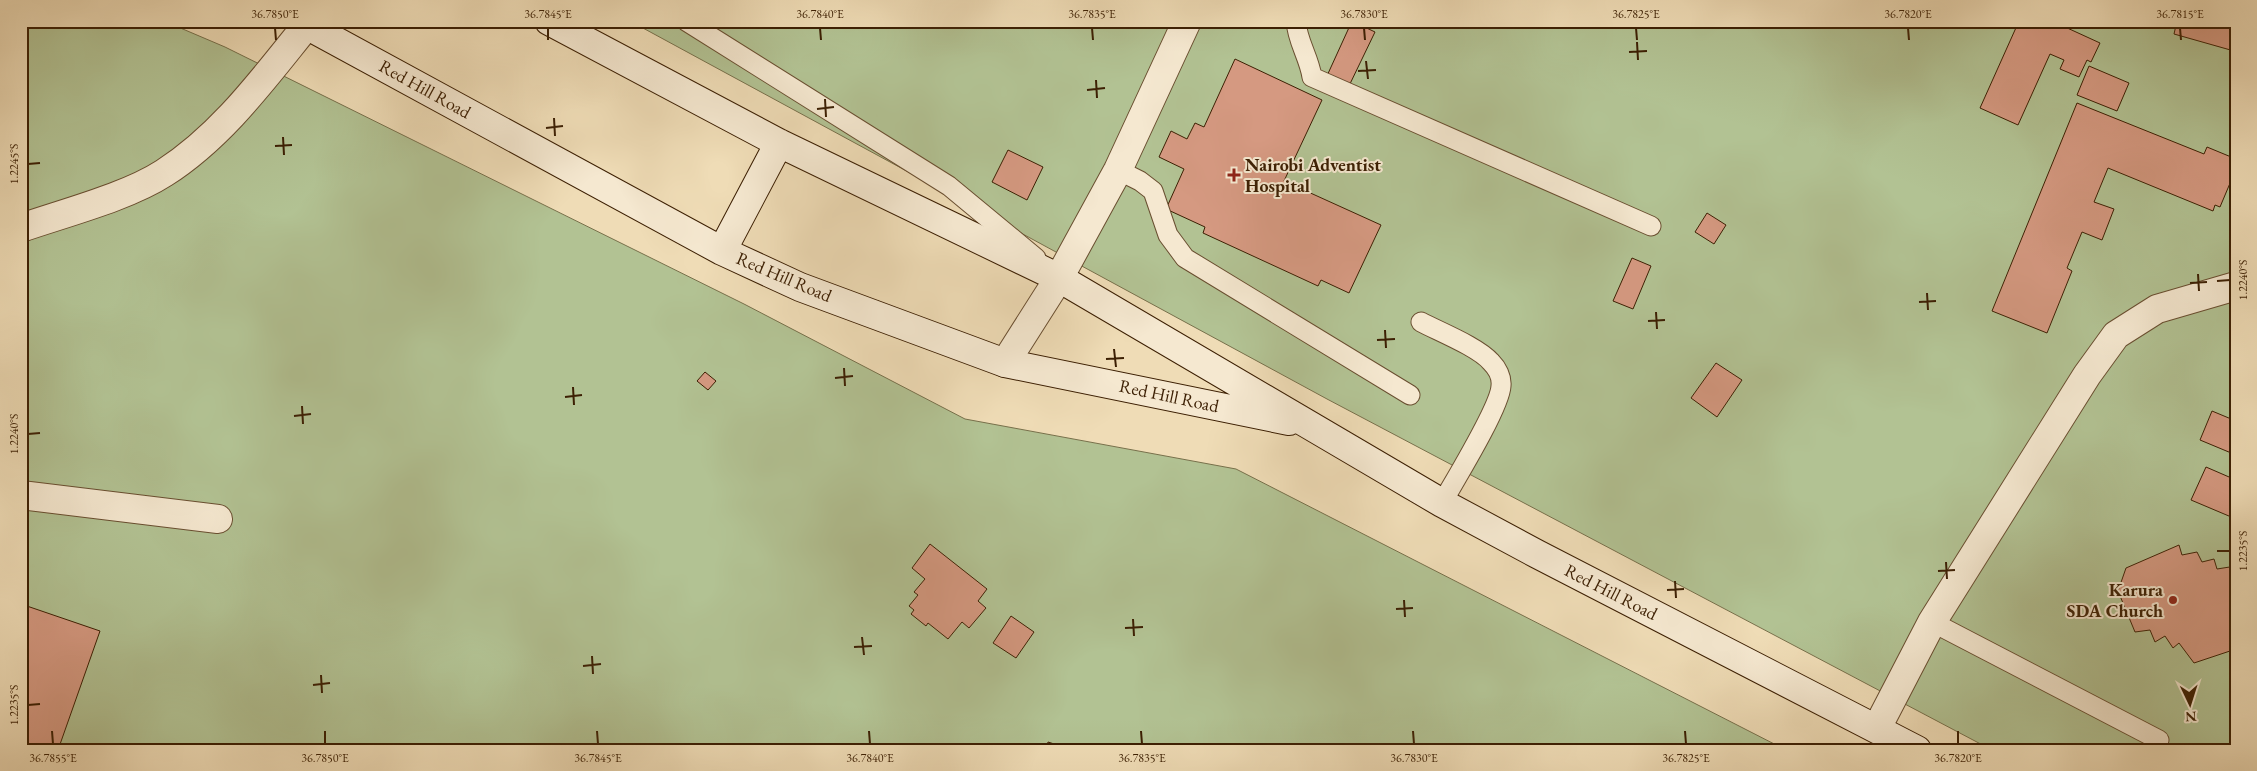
<svg xmlns="http://www.w3.org/2000/svg" width="2257" height="771" font-family="'EB Garamond',serif">
<style>
.green{fill:#b2c293;stroke:#77704b}
.building{fill:#d59981;stroke:#3c1f03}
.lines{fill:none;stroke-linecap:round;stroke-linejoin:round}
.lane-casing{stroke:#694e30;stroke-width:21}
.street-casing{stroke:#694e30;stroke-width:30}
.secondary-casing{stroke:#3c1f03;stroke-width:30}
.lane{stroke:#f5e8d0;stroke-width:19}
.street{stroke:#f5e8d0;stroke-width:28}
.secondary{stroke:#f5e8d0;stroke-width:28}
.ticks{fill:none;stroke:#3c1f03;stroke-width:2}
.poi-dot{fill:#8f2418;stroke:#f5e8d0;stroke-width:2}
.labels{text-anchor:middle;stroke-width:4;stroke-linejoin:round;paint-order:stroke}
.street-label{font-size:18px;fill:#3c1f03;stroke:#f5e8d0}
.poi-label{font-size:18px;font-weight:bold;fill:#3c1f03;stroke:#f5e8d0;text-anchor:start}
.neatline{fill:none;stroke:#3c1f03;stroke-width:2}
.ticks-label{font-size:12px;text-anchor:middle;fill:#3c1f03}
</style>
<rect width="100%" height="100%" fill="#efdcb6"/>
<filter id="stains"><feTurbulence type="fractalNoise" baseFrequency=".004" numOctaves="4"/><feColorMatrix values="0 0 0 0 .2 0 0 0 0 .09 0 0 0 0 .02 0 0 0 .5 -.17"/></filter>
<radialGradient id="worn" r=".72"><stop offset=".6" stop-color="#630" stop-opacity="0"/><stop offset="1" stop-color="#630" stop-opacity=".3"/></radialGradient>
<path class="green" d="M 21,21 L 164,21 L 225,47 L 744,304 L 965,419 L 1236,469 L 1786,750 L 21,750 Z
M 630,21 L 2236,21 L 2236,730 L 2226,750 L 1992,750 L 1327,399 Z"/>
<path class="building" d="M 1352,21 L 1375,32 L 1348,88 L 1326,78 Z
M 2019,21 L 2052,21 L 2100,43 L 2091,62 L 2087,60 L 2079,77 L 2060,69 L 2064,60 L 2050,54 L 2018,125 L 1980,108 Z
M 2177,21 L 2236,21 L 2234,51 L 2174,34 Z
M 1235,59 L 1322,100 L 1284,181 L 1381,225 L 1349,293 L 1321,280 L 1318,286 L 1203,233 L 1205,227 L 1166,209 L 1184,169 L 1159,157 L 1171,131 L 1187,139 L 1195,123 L 1204,127 Z
M 2089,66 L 2129,83 L 2117,111 L 2077,95 Z
M 2077,103 L 2204,154 L 2207,147 L 2236,159 L 2236,169 L 2220,207 L 2215,205 L 2213,211 L 2108,168 L 2094,202 L 2114,209 L 2102,240 L 2082,232 L 2067,268 L 2072,271 L 2047,333 L 1992,311 Z
M 1008,150 L 1043,167 L 1027,200 L 992,182 Z
M 1707,213 L 1726,225 L 1714,244 L 1695,232 Z
M 1632,258 L 1651,266 L 1633,309 L 1613,301 Z
M 1716,363 L 1742,380 L 1717,417 L 1691,398 Z
M 705,372 L 716,381 L 708,390 L 697,381 Z
M 2212,411 L 2236,421 L 2236,455 L 2200,440 Z
M 2206,467 L 2236,480 L 2236,519 L 2191,500 Z
M 930,544 L 987,589 L 978,601 L 986,608 L 969,628 L 962,622 L 948,639 L 928,623 L 926,626 L 911,614 L 914,610 L 909,606 L 918,595 L 914,592 L 925,579 L 912,568 Z
M 2179,545 L 2182,555 L 2197,552 L 2202,562 L 2214,559 L 2217,569 L 2236,566 L 2236,649 L 2194,663 L 2179,643 L 2173,648 L 2165,636 L 2155,642 L 2150,630 L 2135,632 L 2118,591 L 2126,568 Z
M 21,604 L 100,631 L 58,750 L 21,750 Z
M 1011,616 L 1034,632 L 1016,658 L 993,643 Z
M 1048,742 L 1073,750 L 1046,750 Z"/>
<g class="lines">
<defs>
<path id="lane" d="M 686,21 L 949,186 L 1036,258
M 1296,21 C 1297,41 1309,57 1312,77 L 1651,226
M 1118,170 L 1140,181 L 1153,191 L 1168,235 L 1185,258 L 1410,395
M 1421,322 C 1440,332 1478,347 1491,362 C 1497,368 1502,377 1501,386 C 1500,407 1455,480 1442,503
M 1932,622 L 2159,740"/>
<path id="street" d="M 21,228 C 64,213 127,197 164,173 C 222,136 264,78 307,25
M 1005,363 L 1059,278 L 1118,170 L 1187,21
M 21,495 L 218,519
M 1877,728 L 1932,622 L 2087,375 L 2116,335 L 2157,309 L 2236,286"/>
<path id="secondary" d="M 299,21 L 722,251 L 800,287 L 1005,363 L 1289,421
M 549,21 L 779,143 L 1059,278 L 1442,503 L 1537,554 L 1917,750
M 722,251 L 779,143"/>
</defs>
<use href="#lane" class="lane-casing"/>
<use href="#street" class="street-casing"/>
<use href="#secondary" class="secondary-casing"/>
<use href="#lane" class="lane"/>
<use href="#street" class="street"/>
<use href="#secondary" class="secondary"/>
</g>
<path class="ticks" d="M 275,28 L 276,40M 548,28 L 548,40M 820,28 L 821,40M 1092,28 L 1093,40M 1364,28 L 1365,40M 1636,28 L 1637,40M 1908,28 L 1909,40M 2180,28 L 2181,40M 1637,42 L 1638,60M 1629,52 L 1647,51M 1366,61 L 1368,79M 1358,71 L 1376,70M 1096,80 L 1097,98M 1087,90 L 1105,88M 825,99 L 826,117M 817,109 L 834,107M 554,118 L 555,136M 546,128 L 563,126M 283,137 L 284,155M 275,146 L 292,145M 28,164 L 40,163M 2198,274 L 2199,291M 2217,281 L 2230,280M 2190,283 L 2207,282M 1927,293 L 1928,310M 1919,302 L 1936,301M 1656,312 L 1657,329M 1648,321 L 1665,320M 1385,330 L 1386,348M 1377,340 L 1395,339M 1114,349 L 1116,367M 1106,359 L 1124,358M 844,368 L 845,386M 835,378 L 853,376M 573,387 L 574,405M 565,397 L 582,395M 302,406 L 303,424M 294,416 L 311,414M 28,434 L 40,433M 2217,551 L 2230,551M 1946,562 L 1947,579M 1938,571 L 1955,570M 1675,581 L 1676,598M 1667,590 L 1684,589M 1404,600 L 1405,617M 1396,609 L 1413,608M 1133,619 L 1134,636M 1125,628 L 1143,627M 862,637 L 864,655M 854,647 L 872,646M 592,656 L 593,674M 583,666 L 601,664M 321,675 L 322,693M 313,685 L 330,683M 28,705 L 40,704M 52,731 L 53,744M 325,731 L 325,744M 597,731 L 598,744M 869,731 L 870,744M 1141,731 L 1142,744M 1413,731 L 1414,744M 1685,731 L 1686,744M 1958,731 L 1958,744"/>
<g class="poi-dot">
<path d="M1231.5 167.5h5v5h5v5h-5v5h-5v-5h-5v-5h5z"/>
<circle cx="2173" cy="600" r="5"/>
</g>
<g class="labels">
<g class="street-label">
<text transform="translate(425 89) rotate(29)" y="6">Red Hill Road</text>
<text transform="translate(784 277) rotate(23)" y="6">Red Hill Road</text>
<text transform="translate(1169 396) rotate(12)" y="6">Red Hill Road</text>
<text transform="translate(1611 592) rotate(27)" y="6">Red Hill Road</text>
</g>
<g class="poi-label">
<text x="1245" y="171">Nairobi Adventist<tspan x="1245" dy="21">Hospital</tspan></text>
<text x="2163" y="596" text-anchor="end">Karura<tspan x="2163" dy="21">SDA Church</tspan></text>
</g>
</g>
<rect width="2257" height="771" fill="none" stroke="#efdcb6" stroke-width="55"/>
<g transform="translate(2190 704) rotate(176)" stroke="#f5e8d0" stroke-width="4" paint-order="stroke">
<path d="M0-4L9 19L0 12L-9 19Z" fill="#3c1f03"/>
<text y="-8" font-size="14" font-weight="bold" text-anchor="middle" fill="#3c1f03">N</text>
</g>
<rect x="28" y="28" width="2202" height="716" class="neatline"/>
<g class="ticks-label">
<text x="275" y="18">36.7850°E</text>
<text x="548" y="18">36.7845°E</text>
<text x="820" y="18">36.7840°E</text>
<text x="1092" y="18">36.7835°E</text>
<text x="1364" y="18">36.7830°E</text>
<text x="1636" y="18">36.7825°E</text>
<text x="1908" y="18">36.7820°E</text>
<text x="2180" y="18">36.7815°E</text>
<text transform="translate(14 164) rotate(-90)" y="4">1.2245°S</text>
<text transform="translate(2243 280) rotate(-90)" y="4">1.2240°S</text>
<text transform="translate(14 434) rotate(-90)" y="4">1.2240°S</text>
<text transform="translate(2243 551) rotate(-90)" y="4">1.2235°S</text>
<text transform="translate(14 705) rotate(-90)" y="4">1.2235°S</text>
<text x="53" y="762">36.7855°E</text>
<text x="325" y="762">36.7850°E</text>
<text x="598" y="762">36.7845°E</text>
<text x="870" y="762">36.7840°E</text>
<text x="1142" y="762">36.7835°E</text>
<text x="1414" y="762">36.7830°E</text>
<text x="1686" y="762">36.7825°E</text>
<text x="1958" y="762">36.7820°E</text>
</g>
<rect width="100%" height="100%" filter="url(#stains)"/>
<rect width="100%" height="100%" fill="url(#worn)"/>
</svg>
